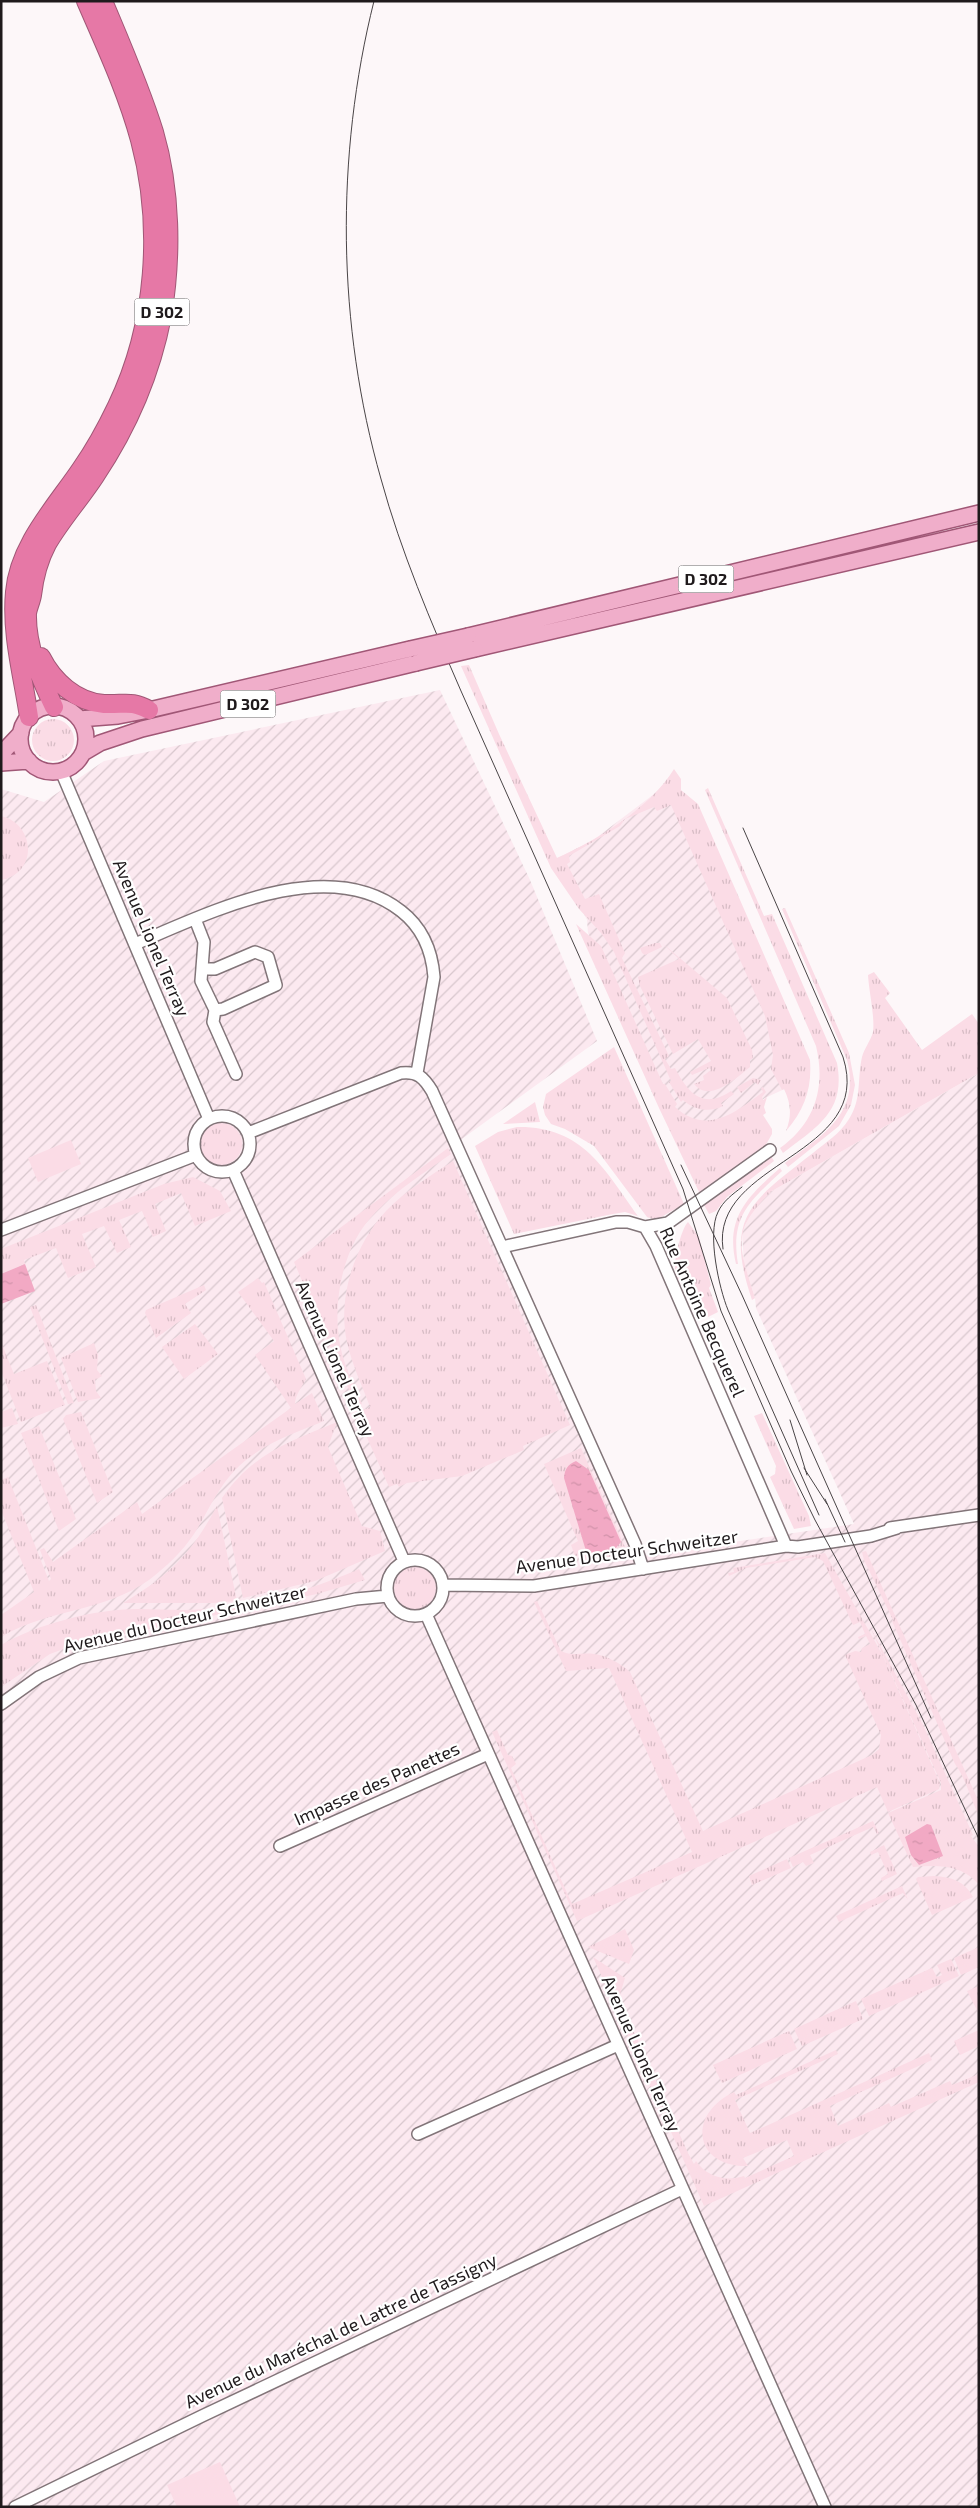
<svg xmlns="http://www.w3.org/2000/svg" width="980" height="2508" font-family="'Exo 2',sans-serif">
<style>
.industrial{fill:url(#industrial-furrows)}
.grass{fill:url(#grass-tufts)}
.pitch{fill:#fbdce6}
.water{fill:url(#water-ripples)}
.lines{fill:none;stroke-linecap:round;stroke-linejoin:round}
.minor-casing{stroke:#827579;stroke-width:14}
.major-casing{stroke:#a05776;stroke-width:18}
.highway-casing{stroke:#a05776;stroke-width:20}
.minor{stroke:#fff;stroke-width:11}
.major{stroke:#f0aeca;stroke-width:15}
.highway{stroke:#e678a6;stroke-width:18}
.tram{stroke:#494446;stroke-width:1}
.major-bridge-casing{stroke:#a05776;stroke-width:18;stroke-linecap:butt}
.major-bridge{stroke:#f0aeca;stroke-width:15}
.labels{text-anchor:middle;stroke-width:4.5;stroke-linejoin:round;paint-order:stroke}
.shield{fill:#fff;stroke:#625f60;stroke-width:1}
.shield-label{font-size:16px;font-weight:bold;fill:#1f1a1c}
.street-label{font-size:18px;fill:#1f1a1c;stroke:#fff}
</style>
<defs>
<pattern id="industrial-furrows" width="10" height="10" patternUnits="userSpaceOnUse" patternTransform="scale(1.25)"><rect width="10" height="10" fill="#fce9f0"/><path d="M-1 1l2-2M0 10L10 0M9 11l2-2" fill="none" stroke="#d8c7cd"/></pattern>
<pattern id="grass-tufts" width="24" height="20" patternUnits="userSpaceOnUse" patternTransform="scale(1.25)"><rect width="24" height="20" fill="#fbdce6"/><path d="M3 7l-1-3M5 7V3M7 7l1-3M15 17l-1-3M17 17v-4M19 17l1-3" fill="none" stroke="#d7bcc5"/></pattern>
<pattern id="water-ripples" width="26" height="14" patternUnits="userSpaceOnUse" patternTransform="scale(1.25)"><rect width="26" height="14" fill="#f2a9c4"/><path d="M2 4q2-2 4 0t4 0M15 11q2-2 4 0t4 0" fill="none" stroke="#cf91a8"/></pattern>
</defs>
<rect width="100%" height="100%" fill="#fdf7f9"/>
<path class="industrial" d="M 440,690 L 530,880 L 597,1041 L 455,1144 L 639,1556 L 854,1524 L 756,1308 L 755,1298 L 744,1263 L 742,1233 L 752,1210 L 772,1191 L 979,1073 L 979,2507 L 1,2507 L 1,789 L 44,802 L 104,761 Z
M 668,781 L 802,1081 L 765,1098 L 690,1151 L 588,933 L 587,920 L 557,858 L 592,841 L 654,794 Z"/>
<path class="grass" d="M 469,665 L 499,734 L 557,858 C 598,840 651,807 674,769 L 681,779 L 681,790 L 698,804 L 810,1060 C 812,1088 805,1109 786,1131 C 792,1115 791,1104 784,1089 L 782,1090 L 771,1069 L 773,1055 L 765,1016 L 671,805 L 657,811 L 654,807 L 625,819 L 620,826 L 569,856 L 570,862 L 567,864 L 585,899 L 599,894 L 625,953 L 622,958 L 669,1056 L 665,1059 L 671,1069 L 675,1068 C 688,1093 703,1110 731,1091 L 734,1094 L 721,1103 L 723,1106 C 709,1113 694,1110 683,1100 L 681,1102 L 669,1082 L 671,1081 L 614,952 L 601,933 L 579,909 L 551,868 L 461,666 Z
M32 740a21 21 0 1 1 42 0a21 21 0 1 1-42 0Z
M 708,788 L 764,916 L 772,914 L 837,1063 C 846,1111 818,1126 783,1153 L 780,1148 C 815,1123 826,1087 816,1046 L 705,790 Z
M 1,816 C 36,824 38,874 1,880 Z
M 785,908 L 849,1053 L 855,1085 L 851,1105 L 839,1126 L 788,1167 L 785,1163 C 822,1135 861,1114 847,1060 L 782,909 Z
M 576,924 L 601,946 L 663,1084 L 665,1084 L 677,1104 L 675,1107 C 707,1136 736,1112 763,1092 L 761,1088 L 763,1087 L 766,1092 L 762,1097 L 763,1100 L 767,1097 L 764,1107 L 766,1113 L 763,1115 L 772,1129 L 772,1134 L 764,1148 L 700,1194 L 659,1108 Z
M 655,943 L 660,943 L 662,947 L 645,955 L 642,953 L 640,948 Z
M 662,943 L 727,998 L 752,1050 L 753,1058 L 750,1060 L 750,1067 C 737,1077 710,1104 694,1084 L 704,1080 L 703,1076 L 711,1070 L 709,1068 L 692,1075 L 690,1072 L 711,1061 L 698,1039 L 673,1054 L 640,986 L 638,977 L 679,959 Z
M 874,972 L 890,993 L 885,998 L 922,1050 L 972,1014 L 979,1024 L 979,1073 L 772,1191 C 730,1231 739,1246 755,1298 L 752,1300 C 724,1217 750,1202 813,1153 C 826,1142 840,1134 849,1119 C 862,1099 857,1079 862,1057 C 864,1049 871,1040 873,1032 C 875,1017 869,992 868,975 Z
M 614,1047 L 684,1204 L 656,1220 L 647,1217 L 594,1146 L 565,1129 L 551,1124 L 545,1115 L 543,1107 L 546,1094 Z
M 753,1078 L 761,1080 L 758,1085 L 755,1082 L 741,1093 L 737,1087 Z
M 535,1102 L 540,1122 L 504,1124 L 503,1124 Z
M200 1144a21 21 0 1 1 42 0a21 21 0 1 1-42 0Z
M 517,1127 C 583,1126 604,1169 638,1216 L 625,1212 L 613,1214 L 514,1234 L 475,1146 L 498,1132 Z
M 448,1148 L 451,1154 C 425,1172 398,1189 376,1212 C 344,1243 333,1297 339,1339 C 342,1361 353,1384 362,1404 L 356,1406 L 294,1262 Z
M 771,1156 L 774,1161 L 727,1197 L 716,1211 L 709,1214 L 703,1203 Z
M 453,1161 L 570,1425 L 523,1446 L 524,1450 L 462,1476 L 407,1483 L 399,1487 L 397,1484 L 389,1487 L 356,1413 L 370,1407 C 362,1385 352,1365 347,1342 C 337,1297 355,1244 386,1211 C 405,1191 430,1176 453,1161 Z
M 780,1168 L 782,1171 C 750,1201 730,1216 738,1264 L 736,1264 C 725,1218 747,1197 780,1168 Z
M 193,1177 L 220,1191 L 231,1211 L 195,1226 L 181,1193 L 155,1204 L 166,1231 L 153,1237 L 142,1211 L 119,1220 L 131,1247 L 117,1253 L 104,1226 L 82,1234 L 96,1267 L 68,1278 L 56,1248 L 24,1260 L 25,1264 L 1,1274 L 1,1249 L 164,1184 Z
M 688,1222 L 699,1237 L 711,1285 L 709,1288 L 718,1312 L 708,1317 L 695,1286 L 688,1292 C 684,1287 678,1281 676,1275 C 672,1264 681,1229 688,1222 Z
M 258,1278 L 262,1283 L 264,1282 L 306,1379 C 302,1387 295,1395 295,1404 L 312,1393 L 324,1421 C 292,1434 259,1445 235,1470 C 217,1489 208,1512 194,1534 C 182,1552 166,1567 149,1580 C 104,1612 48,1609 1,1637 L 1,1615 L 34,1592 L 1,1510 L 1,1480 L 8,1477 L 49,1581 L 51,1579 L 40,1550 L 44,1548 L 53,1562 L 137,1502 L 142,1514 L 291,1408 L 255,1355 L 274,1341 L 238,1292 Z
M 204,1285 L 206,1290 L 185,1304 L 191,1313 L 156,1338 L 145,1313 L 146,1310 Z
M 36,1305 L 74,1403 L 68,1404 L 30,1307 Z
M 195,1324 L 218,1354 L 184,1379 L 162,1347 Z
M 1,1342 L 14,1374 L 47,1361 L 65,1405 L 21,1422 L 1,1371 Z
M 94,1343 L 98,1355 L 97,1370 L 102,1376 L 95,1380 L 96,1391 L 101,1398 L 78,1402 L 61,1358 Z
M 12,1408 L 18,1424 L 1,1428 L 1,1412 Z
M 81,1412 L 113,1492 L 97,1503 L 63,1419 L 66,1415 Z
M 762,1413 L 809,1516 L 811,1526 L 794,1529 L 770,1477 L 775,1474 L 776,1466 L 754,1416 Z
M 337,1422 L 328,1447 L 362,1526 L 380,1531 L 385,1551 L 315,1581 L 243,1598 L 222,1498 C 253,1453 289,1442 337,1422 Z
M 39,1426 L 76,1519 L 59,1531 L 21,1433 Z
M 581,1448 L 625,1547 L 625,1554 L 584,1561 L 583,1555 L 575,1556 L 571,1545 L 578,1541 L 544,1464 Z
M 217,1506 L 237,1601 L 213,1603 L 123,1603 C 170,1575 191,1554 217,1506 Z
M 866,1551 L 979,1802 L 979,1816 C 972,1802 964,1775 955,1764 L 892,1621 L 893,1620 L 864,1560 L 862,1552 Z
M 825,1553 L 882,1654 L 940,1783 L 939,1789 L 888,1812 L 877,1787 L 577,1921 L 492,1732 L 497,1730 L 508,1755 L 512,1756 L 516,1764 L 511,1768 L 572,1904 L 692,1852 L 609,1668 L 566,1671 L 534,1602 L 537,1601 L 561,1651 C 573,1657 582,1652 594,1654 C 605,1655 622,1664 630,1672 L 703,1831 L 872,1755 L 879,1749 L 881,1735 L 845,1655 L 855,1651 L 861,1652 L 862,1648 L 870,1644 L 866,1636 L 859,1639 L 858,1637 L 865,1634 L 860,1622 L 853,1625 L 823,1561 L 815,1557 L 746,1568 L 729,1576 L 728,1573 L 734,1572 L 733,1568 Z
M394 1588a21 21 0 1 1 42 0a21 21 0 1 1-42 0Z
M 359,1569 L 365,1580 L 317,1594 L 77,1644 L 50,1654 L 1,1687 L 1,1645 C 37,1624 96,1609 137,1609 C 160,1609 182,1611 205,1609 C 259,1604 310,1591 359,1569 Z
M 871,1629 L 923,1725 L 973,1835 L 971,1836 L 979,1847 L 979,1885 C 962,1864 937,1865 913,1867 L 888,1813 L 941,1790 L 941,1783 Z
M 873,1821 L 879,1833 L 877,1834 L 873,1827 L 810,1855 L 814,1863 L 806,1866 L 803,1862 L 793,1867 L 789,1858 Z
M 884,1845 L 897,1874 L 882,1881 L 881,1878 L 888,1874 L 878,1852 L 871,1855 L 870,1852 Z
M 787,1859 L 791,1868 L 752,1885 L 749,1876 Z
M 934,1876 C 951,1877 965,1881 973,1897 L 932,1915 L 916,1879 L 918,1877 Z
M 902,1886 L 908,1900 L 903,1893 L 839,1922 L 836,1916 Z
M 625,1929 L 634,1950 L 629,1964 L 588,1947 Z
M 979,1947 L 979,1967 L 961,1975 L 954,1958 Z
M 593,1957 L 625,1978 L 619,1998 L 688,2153 L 694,2164 L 696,2161 C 707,2177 726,2182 744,2176 L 745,2178 L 794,2156 L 787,2140 L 743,2158 L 748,2166 C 693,2167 687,2114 734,2092 L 736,2095 L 836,2050 L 838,2054 L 735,2100 L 750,2133 L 929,2053 L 932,2060 L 830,2106 L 838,2126 L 889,2103 L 891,2107 L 950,2081 L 952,2085 L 979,2074 L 979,2082 L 704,2206 Z
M 951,1959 L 959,1976 L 869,2016 L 861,1999 L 932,1968 L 937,1977 L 942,1975 L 937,1965 Z
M 979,1986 L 979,2014 L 967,1991 Z
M 856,2001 L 863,2019 L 802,2046 L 794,2029 Z
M 979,2030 L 979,2046 L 960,2055 L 954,2041 Z
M 789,2031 L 797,2049 L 722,2083 L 713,2065 Z"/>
<path class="pitch" d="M 71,1140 L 81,1164 L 38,1182 L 28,1158 Z
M 220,2462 L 240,2507 L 177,2507 L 167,2485 Z"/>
<path class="water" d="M 25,1264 L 35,1291 L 1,1304 L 1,1274 Z
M 576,1461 L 589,1470 L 621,1542 L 615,1549 L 593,1555 L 586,1551 L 564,1478 C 565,1469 567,1465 576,1461 Z
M 927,1824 L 931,1825 L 943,1856 L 919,1865 L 911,1855 L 905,1837 Z"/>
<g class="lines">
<defs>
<path id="minor" d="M 61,771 L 209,1119
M 195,919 L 204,942 L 201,981 L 215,1010 L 213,1022 L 236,1074
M 135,944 C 209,913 327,853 401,911 C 423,928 432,951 434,977 L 417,1073
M 203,969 L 215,969 L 255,952 L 268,957 L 276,985 L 223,1009 L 215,1010
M194 1144a28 28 0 1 1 56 0a28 28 0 1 1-56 0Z
M 248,1133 L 401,1073 C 418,1071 424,1078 432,1091 L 635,1544 L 643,1569
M 233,1170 L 404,1561
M 645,1227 L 668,1223 L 770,1150
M 1,1230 L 196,1155
M 502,1247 L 616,1222 L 628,1222 L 645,1227 L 656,1246 L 786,1546
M 890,1528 L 979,1515
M387 1588a28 28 0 1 1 56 0a28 28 0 1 1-56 0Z
M 443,1585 L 534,1586 L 786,1546 L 798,1547 L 871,1536 L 897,1528
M 426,1614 L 825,2507
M 1,1704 L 39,1677 L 79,1658 L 356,1599 L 388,1596
M 280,1846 L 488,1754
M 418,2134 L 618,2045
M 15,2507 L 202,2416 L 682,2189"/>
<path id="major" d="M 468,636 L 979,513
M 475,649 L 979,532
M20 739a33 33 0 1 1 66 0a33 33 0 1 1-66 0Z
M 79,719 L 118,716 L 149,710 L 410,649
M 83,753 L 100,743 L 142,729 L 416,663
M 1,754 L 21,733
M 1,763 L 29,761"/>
<path id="highway" d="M 41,657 C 53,681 76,702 104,704 C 125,705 131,700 149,710
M 54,707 C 40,677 26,646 27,613 C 28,607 31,601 32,595 C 34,578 39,559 47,544 C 61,520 80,499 95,476 C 127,428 151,373 162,316 C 172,256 171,190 154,132 C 140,87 121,44 103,1
M 29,717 C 23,676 11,634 15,592 C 19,545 56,506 81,469 C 95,449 107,427 117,406 C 156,325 163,226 140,140 C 127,92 106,47 86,1"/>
</defs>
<use href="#minor" class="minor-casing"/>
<use href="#major" class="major-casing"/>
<use href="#highway" class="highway-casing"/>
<use href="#minor" class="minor"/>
<use href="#major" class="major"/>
<use href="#highway" class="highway"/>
<path class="tram" d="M 374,1 C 335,157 337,325 381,479 C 401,552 431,622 461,691 L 683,1189 L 721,1311 L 791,1471 L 815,1520 L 916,1705 L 979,1839
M 681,1165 L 742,1295 L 931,1718
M 742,1187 C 733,1194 723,1201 718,1212 C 707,1234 719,1288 728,1310 L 819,1515
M 723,1249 C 710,1160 875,1157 843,1057 L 743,828
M 790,1420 L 807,1475
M 804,1468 L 827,1504
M 825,1499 L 845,1542"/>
<defs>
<path id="major-bridge" d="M 410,649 L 468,636
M 416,663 L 475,649"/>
</defs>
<use href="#major-bridge" class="major-bridge-casing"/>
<use href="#major-bridge" class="major-bridge"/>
</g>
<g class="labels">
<g class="shield">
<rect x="134.5" y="298.5" width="55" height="27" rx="4"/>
<rect x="678.5" y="565.5" width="55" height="27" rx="4"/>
<rect x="220.5" y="690.5" width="55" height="27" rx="4"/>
</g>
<g class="shield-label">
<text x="162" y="318">D 302</text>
<text x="706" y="585">D 302</text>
<text x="248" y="710">D 302</text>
</g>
<g class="street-label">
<text transform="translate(151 938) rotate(67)" y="6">Avenue Lionel Terray</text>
<text transform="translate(702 1312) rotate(66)" y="6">Rue Antoine Becquerel</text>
<text transform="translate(335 1359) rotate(66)" y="6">Avenue Lionel Terray</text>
<text transform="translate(627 1552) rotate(-8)" y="6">Avenue Docteur Schweitzer</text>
<text transform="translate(185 1619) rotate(-13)" y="6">Avenue du Docteur Schweitzer</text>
<text transform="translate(377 1784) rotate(-24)" y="6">Impasse des Panettes</text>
<text transform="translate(641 2054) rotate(66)" y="6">Avenue Lionel Terray</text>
<text transform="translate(341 2331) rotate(-25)" y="6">Avenue du Maréchal de Lattre de Tassigny</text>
</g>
</g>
<rect width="980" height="2508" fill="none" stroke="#1f1a1c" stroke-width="5"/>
</svg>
